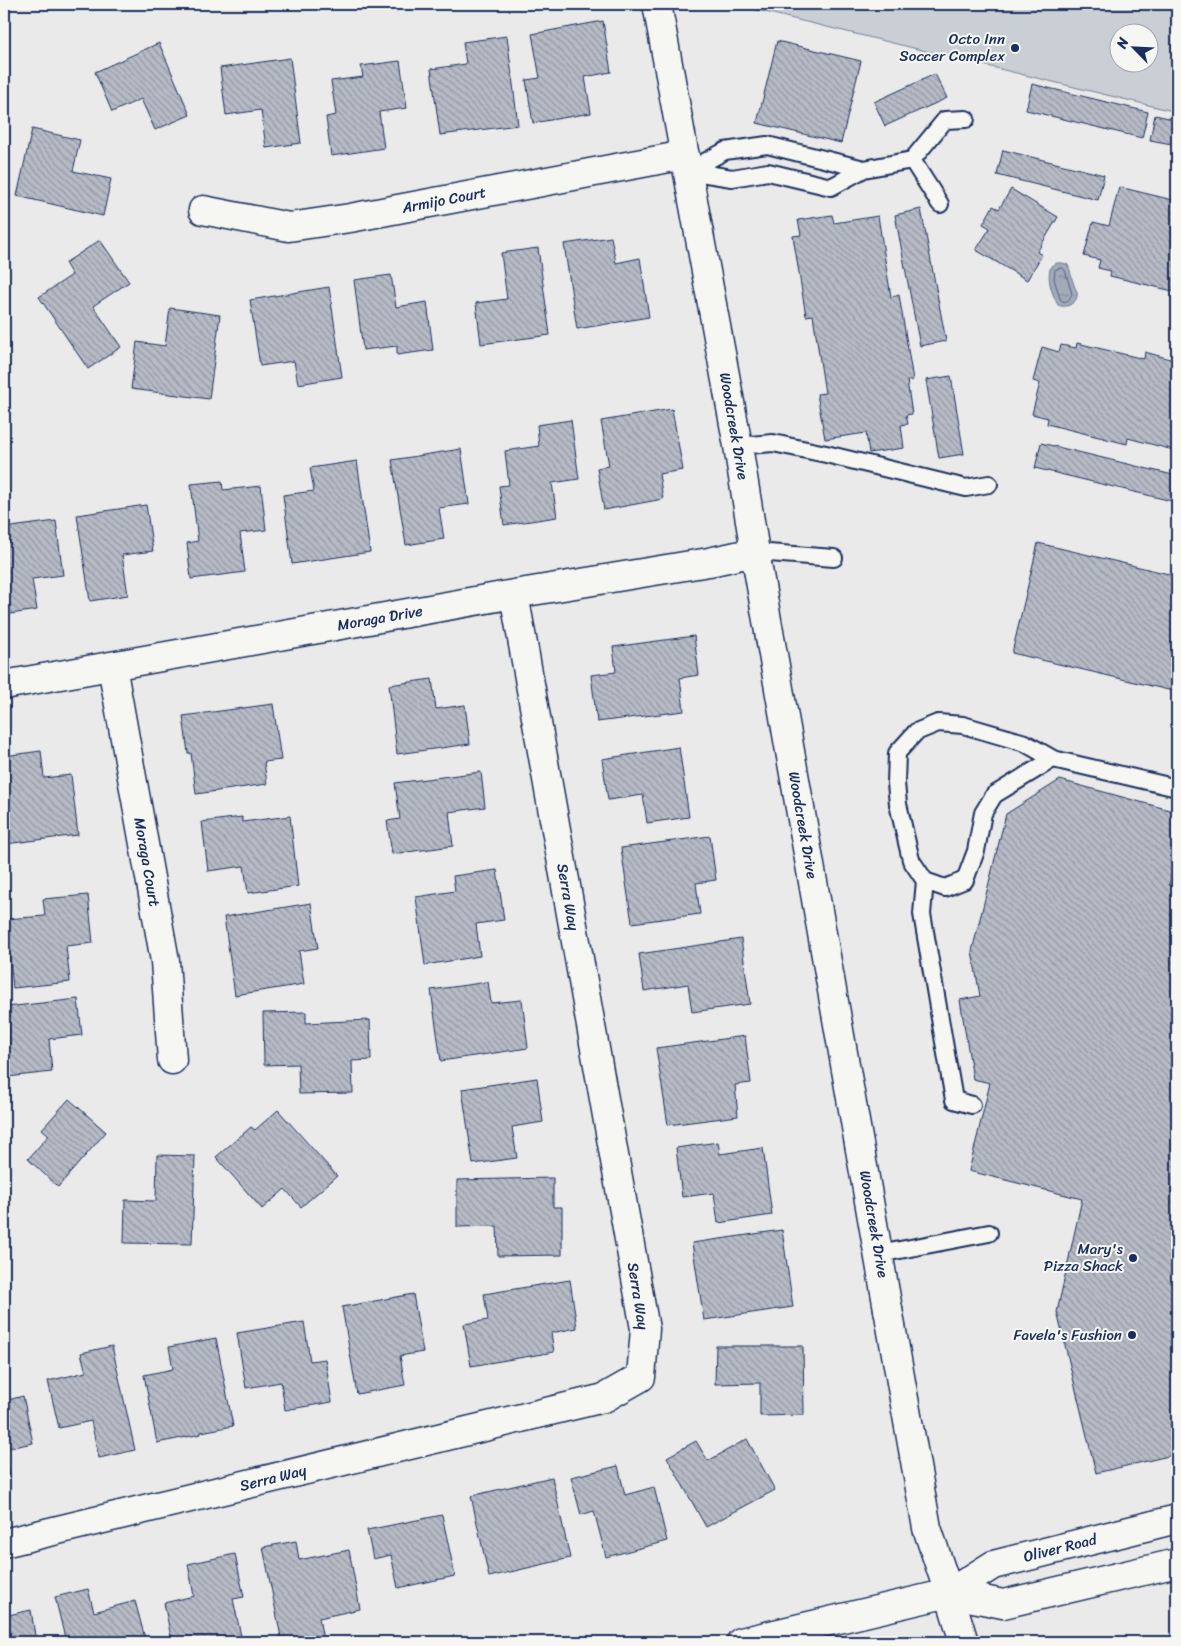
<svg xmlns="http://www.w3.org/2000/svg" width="1181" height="1646" font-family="Sriracha,sans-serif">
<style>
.garden{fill:#caced5;stroke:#727e9a;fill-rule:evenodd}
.water{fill:url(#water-ripples);stroke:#6c7995}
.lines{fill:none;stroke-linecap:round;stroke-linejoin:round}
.shore{stroke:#516083;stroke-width:1}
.building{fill:url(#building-back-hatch);stroke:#1b2f5e}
.lane-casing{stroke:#1b2f5e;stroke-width:20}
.street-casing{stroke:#1b2f5e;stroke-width:31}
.secondary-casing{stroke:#1b2f5e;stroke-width:31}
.lane{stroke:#f6f6f2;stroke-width:16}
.street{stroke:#f6f6f2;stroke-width:28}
.secondary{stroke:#f6f6f2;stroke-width:28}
.poi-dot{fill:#1b2f5e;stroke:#f6f6f2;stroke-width:2}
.labels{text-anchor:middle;stroke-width:4;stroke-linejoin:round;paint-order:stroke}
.poi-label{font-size:15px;fill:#1b2f5e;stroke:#f6f6f2;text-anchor:end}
.street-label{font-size:15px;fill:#1b2f5e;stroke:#f6f6f2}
</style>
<defs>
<pattern id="water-ripples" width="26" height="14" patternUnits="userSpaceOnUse" patternTransform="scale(1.25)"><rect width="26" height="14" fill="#a2aaba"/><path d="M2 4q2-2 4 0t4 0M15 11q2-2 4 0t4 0" fill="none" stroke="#838b9a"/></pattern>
<pattern id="building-back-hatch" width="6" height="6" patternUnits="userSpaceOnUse" patternTransform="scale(1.25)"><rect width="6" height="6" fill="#b6bbc6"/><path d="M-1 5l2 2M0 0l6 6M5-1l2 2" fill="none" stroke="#9398a4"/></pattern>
</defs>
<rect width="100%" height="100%" fill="#e9eae9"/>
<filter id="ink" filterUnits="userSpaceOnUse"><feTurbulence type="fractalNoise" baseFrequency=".02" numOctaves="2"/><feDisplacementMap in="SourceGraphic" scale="10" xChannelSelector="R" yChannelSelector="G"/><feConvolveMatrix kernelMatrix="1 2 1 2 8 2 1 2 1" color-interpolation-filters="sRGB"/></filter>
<g filter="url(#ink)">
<path class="garden" d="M 732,4 L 1177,4 L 1177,112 ZM 1118,32 L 1148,32 L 1148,62 L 1118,62 Z"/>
<path class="water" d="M 1057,263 L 1063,263 L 1068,265 C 1071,271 1071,278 1074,285 C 1075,288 1076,289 1077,292 C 1079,303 1066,309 1058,305 C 1052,294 1046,278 1051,266 Z"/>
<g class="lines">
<path class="shore" d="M 1062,268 L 1065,270 L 1072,294 C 1070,299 1067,303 1062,301 L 1060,298 L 1054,279 L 1055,270 Z"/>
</g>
<path class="building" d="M 603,21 L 611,72 L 585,77 L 591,113 L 533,123 L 526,80 L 540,78 L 532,34 Z
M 507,36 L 518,125 L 440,135 L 431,69 L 466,64 L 463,42 Z
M 777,41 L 861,61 L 841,143 L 757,123 Z
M 159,43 L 190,115 L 155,130 L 141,99 L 112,112 L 95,72 Z
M 290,58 L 301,143 L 266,148 L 261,110 L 226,115 L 220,68 Z
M 400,61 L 407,108 L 379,112 L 384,148 L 331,156 L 326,117 L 336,115 L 331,81 L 363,77 L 361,66 Z
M 935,74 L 947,98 L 885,126 L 874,102 Z
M 1032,84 L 1148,112 L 1142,138 L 1026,110 Z
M 1155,115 L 1177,120 L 1177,145 L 1150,140 Z
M 32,129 L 80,140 L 73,171 L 111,179 L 103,216 L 17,196 Z
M 1003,150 L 1104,175 L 1098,200 L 997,175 Z
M 1119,187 L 1177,201 L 1177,299 L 1175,298 L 1177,292 L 1110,276 L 1111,271 L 1098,268 L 1100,260 L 1084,256 L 1093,222 L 1109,226 Z
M 1011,189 L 1058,217 L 1037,252 L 1042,255 L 1027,280 L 976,250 L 990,228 L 983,224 L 993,206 L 999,209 Z
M 921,209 L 946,341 L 920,346 L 895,215 Z
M 832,215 L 834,223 L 878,216 L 891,297 L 899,295 L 913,380 L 907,381 L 912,414 L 906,415 L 908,424 L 901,425 L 904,448 L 869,453 L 866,433 L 825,439 L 817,394 L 825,393 L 813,315 L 806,316 L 793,236 L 801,235 L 798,220 Z
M 611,237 L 616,263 L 640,258 L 649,317 L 577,329 L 564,244 Z
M 100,240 L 129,282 L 93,306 L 121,347 L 88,369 L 39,297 L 72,275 L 65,263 Z
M 538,248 L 550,335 L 481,344 L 476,303 L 507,299 L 501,253 Z
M 391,275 L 396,307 L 427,302 L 433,350 L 397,355 L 397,346 L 363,350 L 354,280 Z
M 329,287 L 342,377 L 298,384 L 294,361 L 260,366 L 250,300 Z
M 170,308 L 220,315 L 209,399 L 131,389 L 137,342 L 165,346 Z
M 1077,343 L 1144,359 L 1145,352 L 1177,361 L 1177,451 L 1128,438 L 1127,444 L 1047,424 L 1048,418 L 1032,414 L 1040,383 L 1033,381 L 1042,347 L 1059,352 L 1061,345 L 1076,348 Z
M 951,376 L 964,454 L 939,458 L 926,380 Z
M 672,409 L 683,470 L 659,474 L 663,499 L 604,510 L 597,468 L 609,466 L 601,421 Z
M 571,420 L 579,479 L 552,483 L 557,517 L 504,525 L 499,486 L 509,485 L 505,451 L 539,446 L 537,425 Z
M 1041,443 L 1177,476 L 1176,502 L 1035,468 Z
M 461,449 L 469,504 L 439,508 L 444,539 L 406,545 L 392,460 Z
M 357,461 L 370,552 L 292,564 L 283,495 L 314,491 L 310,468 Z
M 222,481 L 223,490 L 261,486 L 266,530 L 240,533 L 245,572 L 191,579 L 187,543 L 198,541 L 191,484 Z
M 146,505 L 153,551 L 122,555 L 128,595 L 90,601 L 77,515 Z
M 56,521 L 63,575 L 32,579 L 37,610 L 4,615 L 4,528 Z
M 1038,543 L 1177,576 L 1177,692 L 1012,653 Z
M 694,636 L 699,675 L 680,678 L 684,711 L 597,722 L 591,675 L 616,672 L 613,647 Z
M 432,679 L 436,709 L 465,705 L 470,744 L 397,754 L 389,685 Z
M 273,704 L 281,760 L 264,762 L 267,784 L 196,794 L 191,753 L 188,753 L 183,716 Z
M 679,747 L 689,817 L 647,823 L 643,795 L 608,800 L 602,759 Z
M 41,751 L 44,778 L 71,775 L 78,835 L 5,844 L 4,833 L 4,756 Z
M 481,772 L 485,807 L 449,812 L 453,846 L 392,854 L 387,821 L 400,819 L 395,783 Z
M 1060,780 L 1177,812 L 1177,850 L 1169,885 L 1177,887 L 1177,1454 L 1096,1473 L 1057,1312 L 1082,1199 L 969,1171 L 990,1083 L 973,1079 L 960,1000 L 980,996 L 972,951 L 1006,814 Z
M 290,816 L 298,886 L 248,893 L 244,866 L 208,871 L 202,822 L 242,817 L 242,822 Z
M 710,836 L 716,880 L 696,883 L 700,914 L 632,923 L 621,848 Z
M 497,870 L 504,920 L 476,924 L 480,956 L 425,965 L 416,897 L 455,891 L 453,876 Z
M 88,895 L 93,943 L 66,946 L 70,982 L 13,988 L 6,919 L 45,916 L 43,899 Z
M 311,903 L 318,948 L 299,951 L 304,984 L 235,995 L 224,917 Z
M 741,939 L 750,1004 L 692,1012 L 688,984 L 644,991 L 639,954 Z
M 488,982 L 491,1003 L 522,1000 L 528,1048 L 441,1061 L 431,990 Z
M 78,999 L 82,1035 L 49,1039 L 52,1072 L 7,1077 L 4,1044 L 10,1043 L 6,1007 Z
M 306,1012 L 306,1023 L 370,1020 L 371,1060 L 352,1061 L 353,1093 L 299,1094 L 298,1064 L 264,1065 L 263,1013 Z
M 745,1036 L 751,1083 L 735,1085 L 738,1116 L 668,1125 L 656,1048 Z
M 537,1078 L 543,1122 L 512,1127 L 517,1158 L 473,1164 L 462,1089 Z
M 69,1099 L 106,1132 L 58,1187 L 28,1159 L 49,1135 L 42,1129 Z
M 278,1110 L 337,1176 L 301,1207 L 285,1189 L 262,1209 L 216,1157 L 251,1127 L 255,1130 Z
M 718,1142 L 720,1154 L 763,1148 L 772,1215 L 718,1223 L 714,1193 L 682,1197 L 676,1148 Z
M 157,1155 L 195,1156 L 192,1244 L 124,1243 L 125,1200 L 156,1201 Z
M 553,1178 L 553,1207 L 562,1207 L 562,1255 L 498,1256 L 497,1226 L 457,1227 L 457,1180 Z
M 782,1230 L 793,1307 L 704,1320 L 692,1243 Z
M 570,1280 L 577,1328 L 551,1333 L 554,1352 L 471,1366 L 464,1324 L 488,1320 L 484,1294 Z
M 413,1294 L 423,1352 L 400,1356 L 405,1385 L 357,1394 L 342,1307 Z
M 304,1322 L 310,1361 L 325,1359 L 332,1402 L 285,1410 L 281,1382 L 246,1388 L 237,1333 Z
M 216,1338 L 233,1426 L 201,1432 L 201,1434 L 157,1443 L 144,1375 L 173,1369 L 169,1347 Z
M 112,1346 L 135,1450 L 99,1458 L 91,1421 L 59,1428 L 48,1381 L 86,1372 L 81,1353 Z
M 716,1346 L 803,1346 L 804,1415 L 760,1416 L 760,1383 L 715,1384 Z
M 23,1396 L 33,1443 L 4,1449 L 10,1477 L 4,1479 L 4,1401 Z
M 747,1439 L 775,1490 L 706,1527 L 667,1457 L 696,1441 L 708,1461 Z
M 618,1466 L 625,1495 L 654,1487 L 667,1541 L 606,1557 L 594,1511 L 581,1515 L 571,1477 Z
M 552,1477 L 570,1558 L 489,1577 L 471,1496 Z
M 442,1515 L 455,1576 L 398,1588 L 391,1555 L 373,1559 L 367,1530 Z
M 296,1541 L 299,1560 L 349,1550 L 360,1609 L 319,1618 L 323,1640 L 310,1642 L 282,1642 L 263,1547 Z
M 235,1554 L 244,1597 L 233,1599 L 242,1641 L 172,1642 L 164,1603 L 194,1596 L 188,1564 Z
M 88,1589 L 94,1612 L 135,1601 L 146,1642 L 66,1642 L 55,1597 Z
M 31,1610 L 36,1642 L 4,1642 L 4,1616 Z"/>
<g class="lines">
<defs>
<path id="lane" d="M 912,160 L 940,204
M 688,171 L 732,178 L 768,172 L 831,187 L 864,169 L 912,160 L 945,120 L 966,119
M 688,171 L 725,151 L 767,145 L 864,169
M 738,446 L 773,443 L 826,454 L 966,488 L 989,484
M 755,552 L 834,558
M 1053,759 L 994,795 L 983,813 L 976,851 L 965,880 L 945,888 L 925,881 L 911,860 L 898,804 L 896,783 L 897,753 L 916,732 L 938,723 L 963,725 L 1025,743 L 1053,759 L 1177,788
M 925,881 L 922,914 L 954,1100 L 972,1105
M 879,1254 L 989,1233"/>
<path id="street" d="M 657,4 L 738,446 L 755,552 L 888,1309
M 203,210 L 289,227 L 350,218 L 685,155
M 112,666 L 165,961 L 172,1060
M 4,685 L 514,594 L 709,562 L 755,552
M 4,1543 L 604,1398 L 641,1377 L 645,1329 L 514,594
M 949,1593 L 964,1642"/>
<path id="secondary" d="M 888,1309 L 927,1528 L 949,1593
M 949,1593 L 1003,1604 L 1177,1563
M 741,1642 L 949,1593 L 993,1565 L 1177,1519"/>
</defs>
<use href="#lane" class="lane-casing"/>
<use href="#street" class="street-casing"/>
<use href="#secondary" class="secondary-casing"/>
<use href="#lane" class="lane"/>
<use href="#street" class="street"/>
<use href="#secondary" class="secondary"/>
</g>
</g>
<g class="poi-dot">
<circle cx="1015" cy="48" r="5"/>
<circle cx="1133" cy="1258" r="5"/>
<circle cx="1132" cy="1335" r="5"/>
</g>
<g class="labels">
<g class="poi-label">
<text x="1005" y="44">Octo Inn<tspan x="1005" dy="17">Soccer Complex</tspan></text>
<text x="1123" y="1254">Mary's<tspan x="1123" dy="17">Pizza Shack</tspan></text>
<text x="1122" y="1340">Favela's Fushion</text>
</g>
<g class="street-label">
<text transform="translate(444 200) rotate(-11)" y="5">Armijo Court</text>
<text transform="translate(734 426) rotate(80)" y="5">Woodcreek Drive</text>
<text transform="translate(380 618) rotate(-10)" y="5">Moraga Drive</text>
<text transform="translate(803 825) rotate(80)" y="5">Woodcreek Drive</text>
<text transform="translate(147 862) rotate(80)" y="5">Moraga Court</text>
<text transform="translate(568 897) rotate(80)" y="5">Serra Way</text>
<text transform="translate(874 1224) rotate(80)" y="5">Woodcreek Drive</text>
<text transform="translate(638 1296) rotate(81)" y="5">Serra Way</text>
<text transform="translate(273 1478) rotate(-14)" y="5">Serra Way</text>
<text transform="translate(1060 1548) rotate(-14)" y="5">Oliver Road</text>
</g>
</g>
<rect width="1181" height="1646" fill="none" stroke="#f6f6f2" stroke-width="20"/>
<rect x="10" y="10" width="1161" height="1626" fill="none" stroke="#1b2f5e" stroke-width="2" filter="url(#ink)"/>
<g transform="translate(1134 48) rotate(294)"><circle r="24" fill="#f6f6f2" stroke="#9ea6b7"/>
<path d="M0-4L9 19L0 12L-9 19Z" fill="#1b2f5e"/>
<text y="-8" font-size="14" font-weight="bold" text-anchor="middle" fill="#1b2f5e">N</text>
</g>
</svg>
